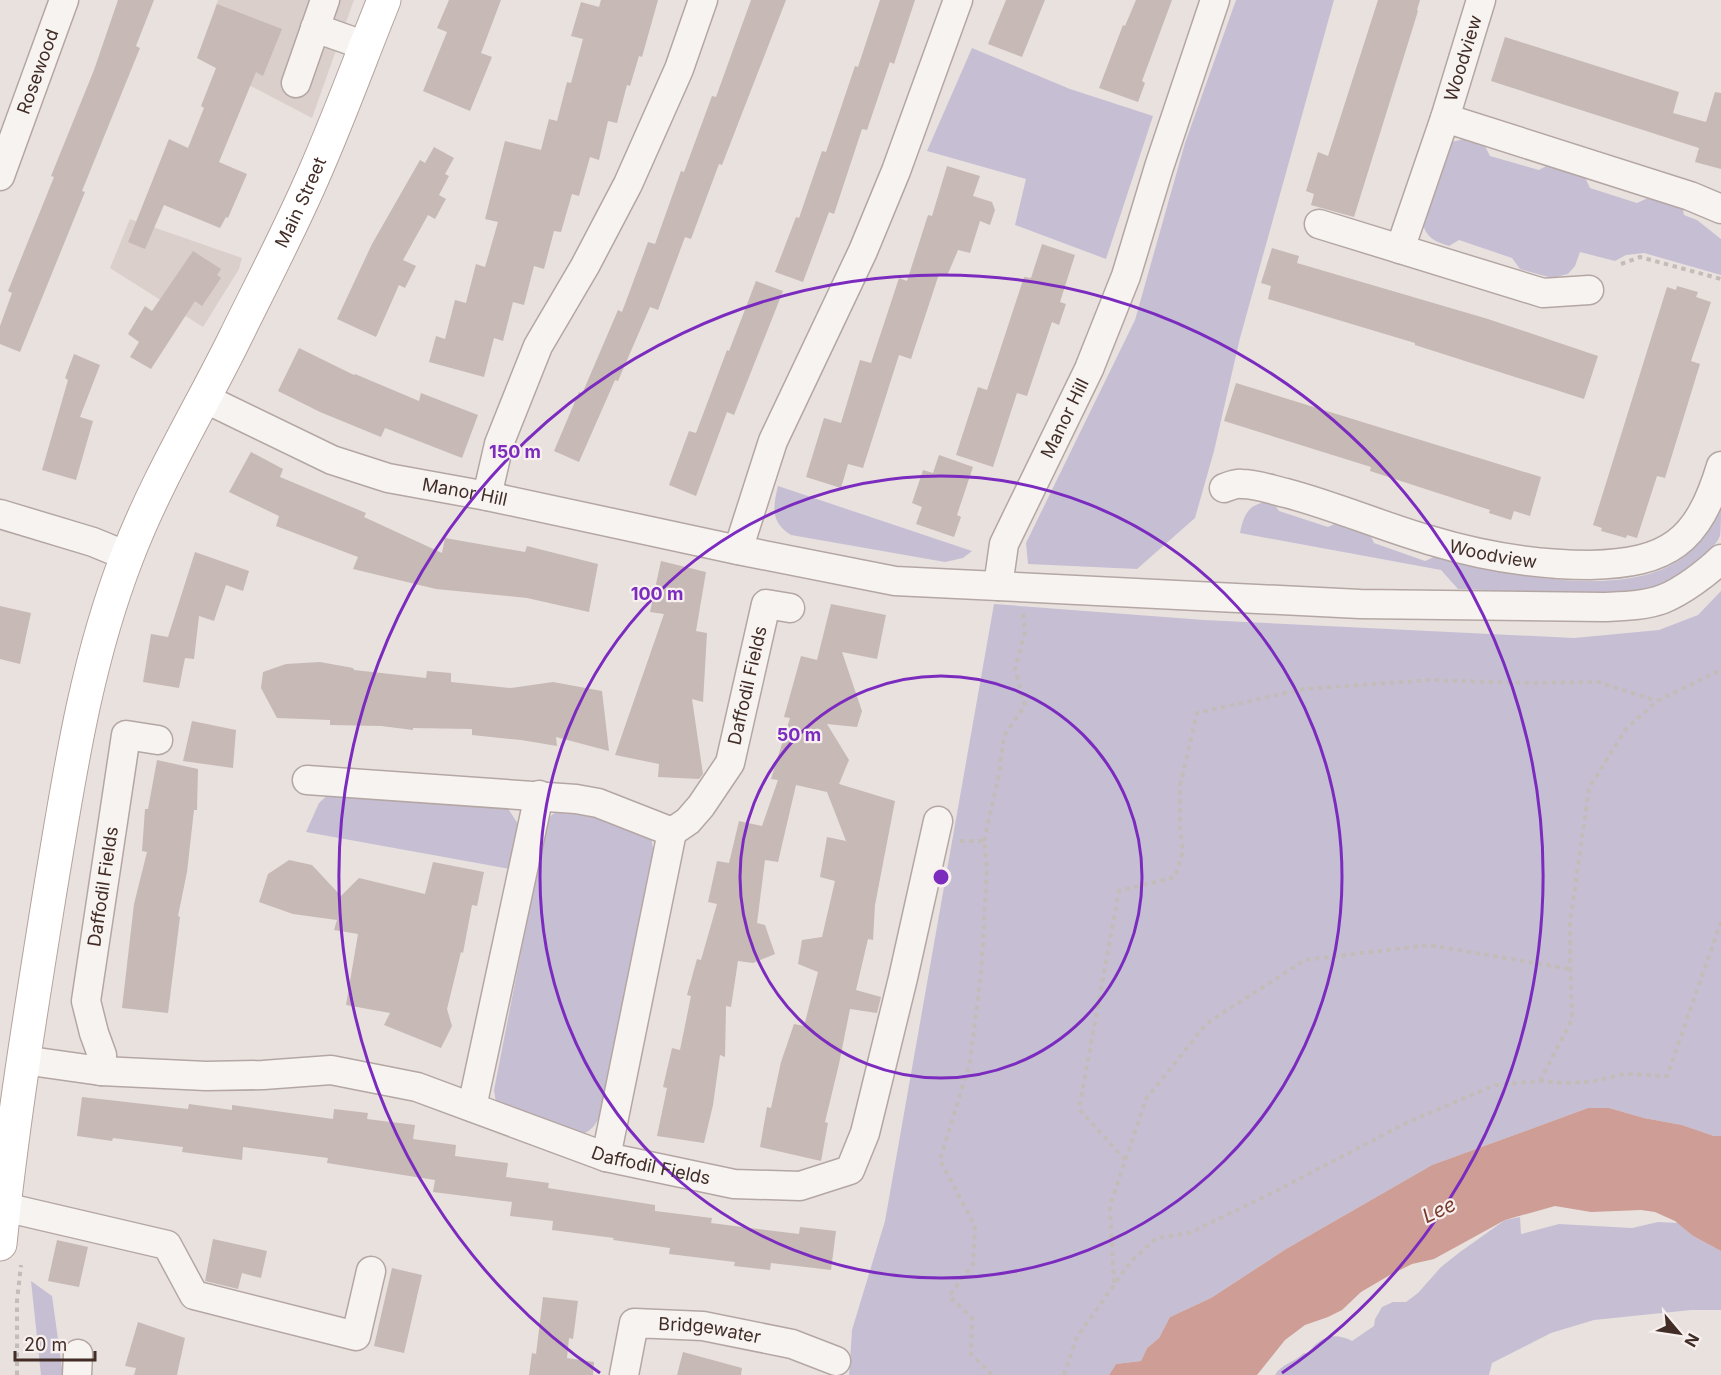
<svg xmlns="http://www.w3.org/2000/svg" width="1721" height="1375" font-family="Inter,sans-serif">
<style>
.built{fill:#dbcfcc}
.green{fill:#c6bfd4}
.water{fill:#cd9d96}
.building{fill:#c7b9b5}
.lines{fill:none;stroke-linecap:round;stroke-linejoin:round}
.minor-casing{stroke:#b4a7a3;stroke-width:31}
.major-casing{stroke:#b6a29d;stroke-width:35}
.path{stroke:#c4bcb8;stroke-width:4;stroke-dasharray:4.5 4.5;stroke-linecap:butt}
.minor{stroke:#f7f3f1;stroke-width:28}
.major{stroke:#fff;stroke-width:33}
.ring{fill:none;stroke:#7b2cbf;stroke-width:3}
.labels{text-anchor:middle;stroke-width:4.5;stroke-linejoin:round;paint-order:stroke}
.street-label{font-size:18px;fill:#422d26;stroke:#f7f0ee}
.water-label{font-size:20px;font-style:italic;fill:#79392c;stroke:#f7f0ee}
.centre{fill:#7b2cbf;stroke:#f7f0ee;stroke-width:3}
.ring-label{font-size:18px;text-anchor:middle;font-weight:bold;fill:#7b2cbf;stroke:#f7f0ee;stroke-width:4.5;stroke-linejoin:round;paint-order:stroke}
</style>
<rect width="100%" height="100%" fill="#e9e1de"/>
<path class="built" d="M 218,0 L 354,0 L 312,118 L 197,58 Z
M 130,219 L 242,258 L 239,269 L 203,327 L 110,268 Z"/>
<path class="green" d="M 1236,0 L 1334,0 L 1240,338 L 1214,451 L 1195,518 L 1137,569 L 1028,564 L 1026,543 L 1135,320 L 1185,143 Z
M 972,48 L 1070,89 L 1153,116 L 1106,259 L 1015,225 L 1026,179 L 927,151 Z
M 1464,139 L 1484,144 L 1490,156 L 1539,170 L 1550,164 L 1584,175 L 1590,188 L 1637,203 L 1652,196 L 1682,205 L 1684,215 L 1697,220 L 1721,239 L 1721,275 L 1644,253 L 1626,255 L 1615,261 L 1580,252 L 1575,266 L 1568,274 L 1552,278 L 1520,269 L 1512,258 L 1459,240 L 1449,246 C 1434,241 1426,238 1422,221 L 1451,142 Z
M 778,486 L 972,551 L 963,558 L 945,562 L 791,535 C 770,522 773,507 778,486 Z
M 1272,501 L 1279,511 L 1328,527 L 1339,522 L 1369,532 L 1374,543 L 1425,561 L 1436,556 C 1501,574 1628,602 1685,556 C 1692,550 1702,541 1707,533 C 1711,524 1714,512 1721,505 C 1721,514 1721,528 1720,536 C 1715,547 1706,553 1698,560 C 1688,568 1676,579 1664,583 C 1604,606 1522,590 1458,589 L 1441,570 L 1240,533 C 1244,512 1250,503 1272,501 Z
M 1721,591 L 1721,1136 L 1714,1136 L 1682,1125 L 1644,1118 L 1609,1108 L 1588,1108 L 1432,1165 L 1286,1249 L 1211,1298 L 1170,1317 L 1159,1338 L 1147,1348 L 1141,1361 L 1116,1364 L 1109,1375 L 849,1375 L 852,1330 L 885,1221 L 994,604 L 1204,620 L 1574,638 L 1659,630 L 1698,615 Z
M 334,789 L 505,804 L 518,824 L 510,869 L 306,832 L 319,803 Z
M 586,810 L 651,837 L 654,853 L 602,1110 C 597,1124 593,1130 579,1136 L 496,1103 L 494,1090 L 546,824 C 553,806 569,811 586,810 Z
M 1520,1217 L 1521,1234 L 1559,1224 L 1632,1228 L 1658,1222 L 1678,1223 L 1693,1236 L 1721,1251 L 1721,1310 L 1691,1310 L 1594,1320 L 1551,1333 L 1492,1363 L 1489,1375 L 1275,1375 C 1281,1364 1295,1362 1304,1353 L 1308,1354 C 1318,1338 1333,1331 1352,1341 L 1374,1326 L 1375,1319 L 1382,1307 L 1393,1302 L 1406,1302 L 1418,1293 L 1441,1267 L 1460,1252 L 1505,1220 Z
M 31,1281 L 52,1296 L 63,1375 L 41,1375 Z"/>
<path class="water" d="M 1588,1108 L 1609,1108 L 1644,1118 L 1682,1125 L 1714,1136 L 1721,1136 L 1721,1251 L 1693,1236 L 1675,1221 L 1655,1212 L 1641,1210 L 1591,1212 L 1555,1206 L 1505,1220 L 1434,1259 L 1412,1264 L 1390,1275 L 1361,1292 L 1342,1310 L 1328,1317 L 1305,1325 L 1285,1340 L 1257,1375 L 1109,1375 L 1116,1364 L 1141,1361 L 1147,1348 L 1159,1338 L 1170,1317 L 1211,1298 L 1286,1249 L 1432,1165 Z"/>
<path class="building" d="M 118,0 L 154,0 L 136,46 L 140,48 L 82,191 L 85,192 L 20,352 L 0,344 L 0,326 L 12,293 L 8,291 L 54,177 L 51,176 L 94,70 Z
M 449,0 L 501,0 L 481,53 L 492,57 L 470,111 L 423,91 L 447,32 L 437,28 Z
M 601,0 L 658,0 L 642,57 L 639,56 L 630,86 L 627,85 L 617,123 L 608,121 L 599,160 L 590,157 L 579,196 L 572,194 L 561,232 L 554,231 L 544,269 L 534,266 L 524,305 L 513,302 L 503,341 L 494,338 L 484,377 L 429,362 L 436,336 L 445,339 L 455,300 L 466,303 L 476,264 L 485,267 L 498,222 L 485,219 L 505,141 L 541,150 L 549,119 L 557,121 L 567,82 L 571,83 L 583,39 L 571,36 L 581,2 L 599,7 Z
M 751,0 L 786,0 L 722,165 L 719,164 L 691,239 L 685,237 L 658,310 L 650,307 L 618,381 L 615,380 L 579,462 L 554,451 L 579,392 L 582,394 L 618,310 L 622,312 L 648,242 L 655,244 L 681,171 L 684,172 L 712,96 L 716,97 Z
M 880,0 L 915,0 L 894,64 L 890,62 L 867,130 L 862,129 L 834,214 L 829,212 L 803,282 L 775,272 L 796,217 L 799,218 L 822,151 L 826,152 L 855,66 L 858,67 Z
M 1006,0 L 1045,0 L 1022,57 L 988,44 Z
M 1136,0 L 1172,0 L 1142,81 L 1145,83 L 1138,102 L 1099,88 L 1123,25 L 1125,26 Z
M 1378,0 L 1420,0 L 1417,10 L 1418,11 L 1354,217 L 1311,205 L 1314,194 L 1306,191 L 1318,152 L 1328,156 Z
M 217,4 L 282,29 L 263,76 L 256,72 L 219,162 L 247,174 L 228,218 L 226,217 L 220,228 L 164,205 L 145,249 L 128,242 L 169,139 L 188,148 L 204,108 L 201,106 L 216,68 L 197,58 Z
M 1505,37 L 1679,92 L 1673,113 L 1706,122 L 1715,92 L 1721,93 L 1721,169 L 1695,162 L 1699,148 L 1491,81 Z
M 434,147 L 454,158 L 445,174 L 449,176 L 439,195 L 446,199 L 435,219 L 428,215 L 403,260 L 416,266 L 405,288 L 399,285 L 376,337 L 337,319 L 372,244 L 420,160 L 425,163 Z
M 947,166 L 980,176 L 973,196 L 992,202 L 995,210 L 990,225 L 980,221 L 970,253 L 958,250 L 947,276 L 939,274 L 911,359 L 899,355 L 863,468 L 848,464 L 841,488 L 806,477 L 824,418 L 841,423 L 860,360 L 871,363 L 899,278 L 907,281 L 928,215 L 932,216 Z
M 1042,244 L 1075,255 L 1060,302 L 1066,304 L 1059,325 L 1052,322 L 1027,396 L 1017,393 L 993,467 L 956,455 L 978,387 L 987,390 L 1024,277 L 1031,278 Z
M 1272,248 L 1299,256 L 1297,263 L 1488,319 L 1598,356 L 1584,399 L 1415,345 L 1415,343 L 1268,299 L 1271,286 L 1261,283 Z
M 193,251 L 221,269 L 217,275 L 221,278 L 202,306 L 195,301 L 151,369 L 130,357 L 139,342 L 128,334 L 145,306 L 152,311 Z
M 756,281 L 783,291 L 734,415 L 727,412 L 696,496 L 669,485 L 689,431 L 696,433 L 727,350 L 729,351 Z
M 1677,286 L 1698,292 L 1696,297 L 1711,302 L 1691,361 L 1700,364 L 1665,478 L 1657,476 L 1637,538 L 1627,535 L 1626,538 L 1601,531 L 1602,528 L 1593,525 L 1667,287 L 1676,290 Z
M 299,348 L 354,375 L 355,374 L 419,401 L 421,393 L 478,415 L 462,458 L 385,428 L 381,437 L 320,412 L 278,391 Z
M 74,354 L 100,365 L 80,417 L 93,421 L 76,480 L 42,470 L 68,380 L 65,378 Z
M 1236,383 L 1541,477 L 1530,516 L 1514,511 L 1511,520 L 1489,513 L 1490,510 L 1370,471 L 1371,467 L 1224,421 Z
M 251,452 L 283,469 L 280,477 L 366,513 L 364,517 L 442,553 L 445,538 L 525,552 L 527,546 L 598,564 L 589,612 L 527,598 L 436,589 L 353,569 L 358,557 L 276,526 L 279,516 L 229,492 Z
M 939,455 L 973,467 L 957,515 L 961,517 L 954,537 L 916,524 L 922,507 L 912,503 L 923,470 L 933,473 Z
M 195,552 L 249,571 L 243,591 L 226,585 L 214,621 L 199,616 L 194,659 L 185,658 L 179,688 L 143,682 L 151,634 L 168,637 Z
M 661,561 L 706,572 L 696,631 L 707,633 L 703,702 L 692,699 L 703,774 L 699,779 L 658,777 L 659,764 L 615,755 L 664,614 L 650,612 Z
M 831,604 L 886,615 L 877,659 L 842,652 L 862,711 L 857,727 L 827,724 L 849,760 L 839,784 L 895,801 L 875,905 L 873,940 L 868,939 L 856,990 L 881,997 L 877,1013 L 850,1009 L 839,1064 L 825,1122 L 828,1123 L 821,1161 L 760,1147 L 767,1107 L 771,1108 L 781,1062 L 794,1024 L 804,1026 L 818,972 L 798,964 L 802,940 L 822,937 L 835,881 L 820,877 L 827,837 L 846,841 L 827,792 L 796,785 L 778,862 L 765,860 L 757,923 L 765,925 L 775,954 L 753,963 L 738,961 L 731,1007 L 726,1006 L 725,1057 L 720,1055 L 713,1105 L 704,1143 L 657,1136 L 667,1088 L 663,1087 L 672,1048 L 680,1050 L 691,996 L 687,995 L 697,959 L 701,960 L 717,904 L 708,902 L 717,861 L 729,863 L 739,821 L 762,826 L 778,780 L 771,779 L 790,718 L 784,717 L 801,656 L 817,660 Z
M 0,606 L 31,613 L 20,664 L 0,659 Z
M 320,662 L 353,668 L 354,670 L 426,678 L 427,671 L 451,673 L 451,682 L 511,688 L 553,682 L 602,691 L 609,751 L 556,737 L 557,746 L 521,740 L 472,735 L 472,729 L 413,728 L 413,730 L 381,726 L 330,725 L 330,720 L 277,718 L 261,688 L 263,672 L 286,664 Z
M 192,721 L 236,730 L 233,768 L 183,761 Z
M 157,760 L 198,769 L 197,810 L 194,810 L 187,872 L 178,916 L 180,917 L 168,1013 L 122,1008 L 134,904 L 147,852 L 142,851 L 145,809 L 148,809 Z
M 289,860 L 312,865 L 341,896 L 359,878 L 425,894 L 433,862 L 484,872 L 477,906 L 472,905 L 463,953 L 461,952 L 447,1009 L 452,1026 L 441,1048 L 384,1025 L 390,1013 L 346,1005 L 358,934 L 334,930 L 337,920 L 293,914 L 259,902 L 268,874 Z
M 82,1097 L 188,1109 L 189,1104 L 232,1110 L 232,1105 L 333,1119 L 334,1109 L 368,1113 L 367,1119 L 415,1125 L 413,1139 L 456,1145 L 455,1156 L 508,1163 L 506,1177 L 549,1183 L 548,1188 L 655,1205 L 655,1211 L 712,1218 L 711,1223 L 799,1234 L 800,1227 L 836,1231 L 831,1270 L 771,1263 L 770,1270 L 734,1266 L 735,1262 L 669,1254 L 670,1248 L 613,1240 L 614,1238 L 552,1230 L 553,1221 L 510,1216 L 512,1202 L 433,1192 L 435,1180 L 327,1163 L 328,1158 L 243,1147 L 242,1160 L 182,1152 L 183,1147 L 113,1138 L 112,1141 L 77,1136 Z
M 213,1239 L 267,1251 L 261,1278 L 242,1273 L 238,1289 L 205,1281 Z
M 57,1240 L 88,1247 L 79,1287 L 48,1281 Z
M 392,1268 L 422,1275 L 404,1353 L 374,1346 Z
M 543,1297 L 578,1301 L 573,1339 L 569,1338 L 567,1358 L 594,1362 L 593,1375 L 529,1375 L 532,1353 L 536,1354 Z
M 138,1322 L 185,1338 L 177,1375 L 134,1375 L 136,1368 L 125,1366 Z
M 683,1352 L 742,1368 L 741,1375 L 677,1375 Z"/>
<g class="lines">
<defs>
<g id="minor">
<path d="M 315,28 L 366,46"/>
<path d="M 296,83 L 325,0"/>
<path d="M 1445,118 L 1690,196 L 1721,209"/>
<path id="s1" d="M 0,176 L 64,0"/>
<path d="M 1319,224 L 1543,293 L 1589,290"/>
<path id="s2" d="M 1400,249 L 1445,118 L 1481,0"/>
<path id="s3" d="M 204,398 L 332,460 L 388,478 L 487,496 L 738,550 L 895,581 L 1360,604 L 1603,607 C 1623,606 1644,606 1663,599 C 1681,592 1707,573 1721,559"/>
<path id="s4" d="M 1224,488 C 1230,486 1236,483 1242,484 C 1257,484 1272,490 1286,493 C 1335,506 1381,526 1429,540 C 1482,556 1534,565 1590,565 C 1669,563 1698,542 1721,466"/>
<path d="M 487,496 L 499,444 L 538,346 L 585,266 L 628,184 L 679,69 L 703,0"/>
<path d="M 0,514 L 93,542 L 127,556"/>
<path d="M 738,550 L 773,441 L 863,251 L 896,171 L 958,0"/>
<path id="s5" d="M 998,586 L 1004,544 L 1089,369 L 1126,276 L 1159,167 L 1215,0"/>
<path id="s6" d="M 307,780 L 576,799 L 598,803 L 672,832 L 688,821 L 701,806 L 730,763 L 766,604 L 790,608"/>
<path id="s7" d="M 23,1060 L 101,1071 L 206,1076 L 263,1075 L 331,1070 L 417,1087 L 606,1157 L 734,1184 L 800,1186 L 850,1170 L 865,1133 L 903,978 L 938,821"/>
<path id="s8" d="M 101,1071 L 102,1055 L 94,1033 L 86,1001 L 126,735 L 158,740"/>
<path d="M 472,1107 L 539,795"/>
<path d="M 606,1157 L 672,832"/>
<path d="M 4,1207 L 167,1245 L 194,1295 L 356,1336 L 371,1271"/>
<path d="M 77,1375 L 78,1354"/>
<path id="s9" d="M 624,1375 L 634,1323 L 703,1326 L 792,1344 L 836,1361"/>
</g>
<g id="major">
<path id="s10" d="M 0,1244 C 12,1126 31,1009 50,891 C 69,778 85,665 127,557 C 156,481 199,411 235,338 C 262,283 291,228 315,172 C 340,115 361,57 384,0"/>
</g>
</defs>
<use href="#minor" class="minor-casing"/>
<use href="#major" class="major-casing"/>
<path class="path" d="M 1621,264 L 1640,257 L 1721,279
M 960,841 L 984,841 L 987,869 L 981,974 L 970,1062 L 940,1160 L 975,1226 L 973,1264 L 949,1296 L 972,1318 L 971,1354 L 992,1375
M 984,841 L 999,775 L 1004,736 L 1025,705 L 1015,669 L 1025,632 L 1023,613
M 1540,1081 L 1572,1019 L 1570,957 L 1570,923 L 1589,788 L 1626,729 L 1657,701 L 1721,670
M 1125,1160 L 1079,1109 L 1119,891 L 1175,877 L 1183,851 L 1180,827 L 1180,786 L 1197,713 L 1303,689 L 1431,680 L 1526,683 L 1598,682 L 1657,701
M 1114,1283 L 1110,1206 L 1146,1099 L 1207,1023 L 1305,960 L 1428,945 L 1570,969
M 17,1375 L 17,1301 L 21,1265
M 1064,1375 L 1077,1337 L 1131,1261 L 1157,1238 L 1189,1233 L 1276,1191 L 1406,1123 L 1495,1085 L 1540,1081 L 1563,1083 L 1590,1082 L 1625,1074 L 1667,1076 L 1721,922"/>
<use href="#minor" class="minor"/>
<use href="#major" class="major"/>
</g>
<g class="ring">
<circle cx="941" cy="877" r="201"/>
<circle cx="941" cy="877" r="401"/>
<path d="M600 1373A602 602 0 1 1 1282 1373"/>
</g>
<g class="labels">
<g class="street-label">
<text dy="6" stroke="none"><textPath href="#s2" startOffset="201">Woodview</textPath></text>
<text dy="6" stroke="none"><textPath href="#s1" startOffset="111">Rosewood</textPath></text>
<text dy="6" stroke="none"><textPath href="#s10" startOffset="1095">Main Street</textPath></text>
<text dy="6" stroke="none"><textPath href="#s5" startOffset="182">Manor Hill</textPath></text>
<text dy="6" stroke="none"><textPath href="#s3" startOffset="279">Manor Hill</textPath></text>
<text dy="6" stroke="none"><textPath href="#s4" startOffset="280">Woodview</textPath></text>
<text dy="6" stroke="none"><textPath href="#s6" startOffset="542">Daffodil Fields</textPath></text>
<text dy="6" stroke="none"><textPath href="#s8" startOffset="188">Daffodil Fields</textPath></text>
<text dy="6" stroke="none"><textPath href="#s7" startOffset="644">Daffodil Fields</textPath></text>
<text dy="6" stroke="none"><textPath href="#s9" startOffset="129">Bridgewater</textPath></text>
</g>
<g class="water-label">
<text transform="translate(1439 1210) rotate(-25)" y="7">Lee</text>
</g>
</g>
<circle cx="941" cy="877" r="9" class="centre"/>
<g class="ring-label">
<text x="515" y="458">150 m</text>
<text x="657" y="600">100 m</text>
<text x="799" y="741">50 m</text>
</g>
<g transform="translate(1679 1333) rotate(119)" stroke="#f7f0ee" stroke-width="4.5" paint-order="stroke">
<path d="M0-4.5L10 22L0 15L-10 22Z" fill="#422d26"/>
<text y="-9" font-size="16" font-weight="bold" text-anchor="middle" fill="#422d26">N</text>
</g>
<path d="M15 1351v9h80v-9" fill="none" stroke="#422d26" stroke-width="3"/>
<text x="24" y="1351" font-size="18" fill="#422d26" stroke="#f7f0ee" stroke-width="4.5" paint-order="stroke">20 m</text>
</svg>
